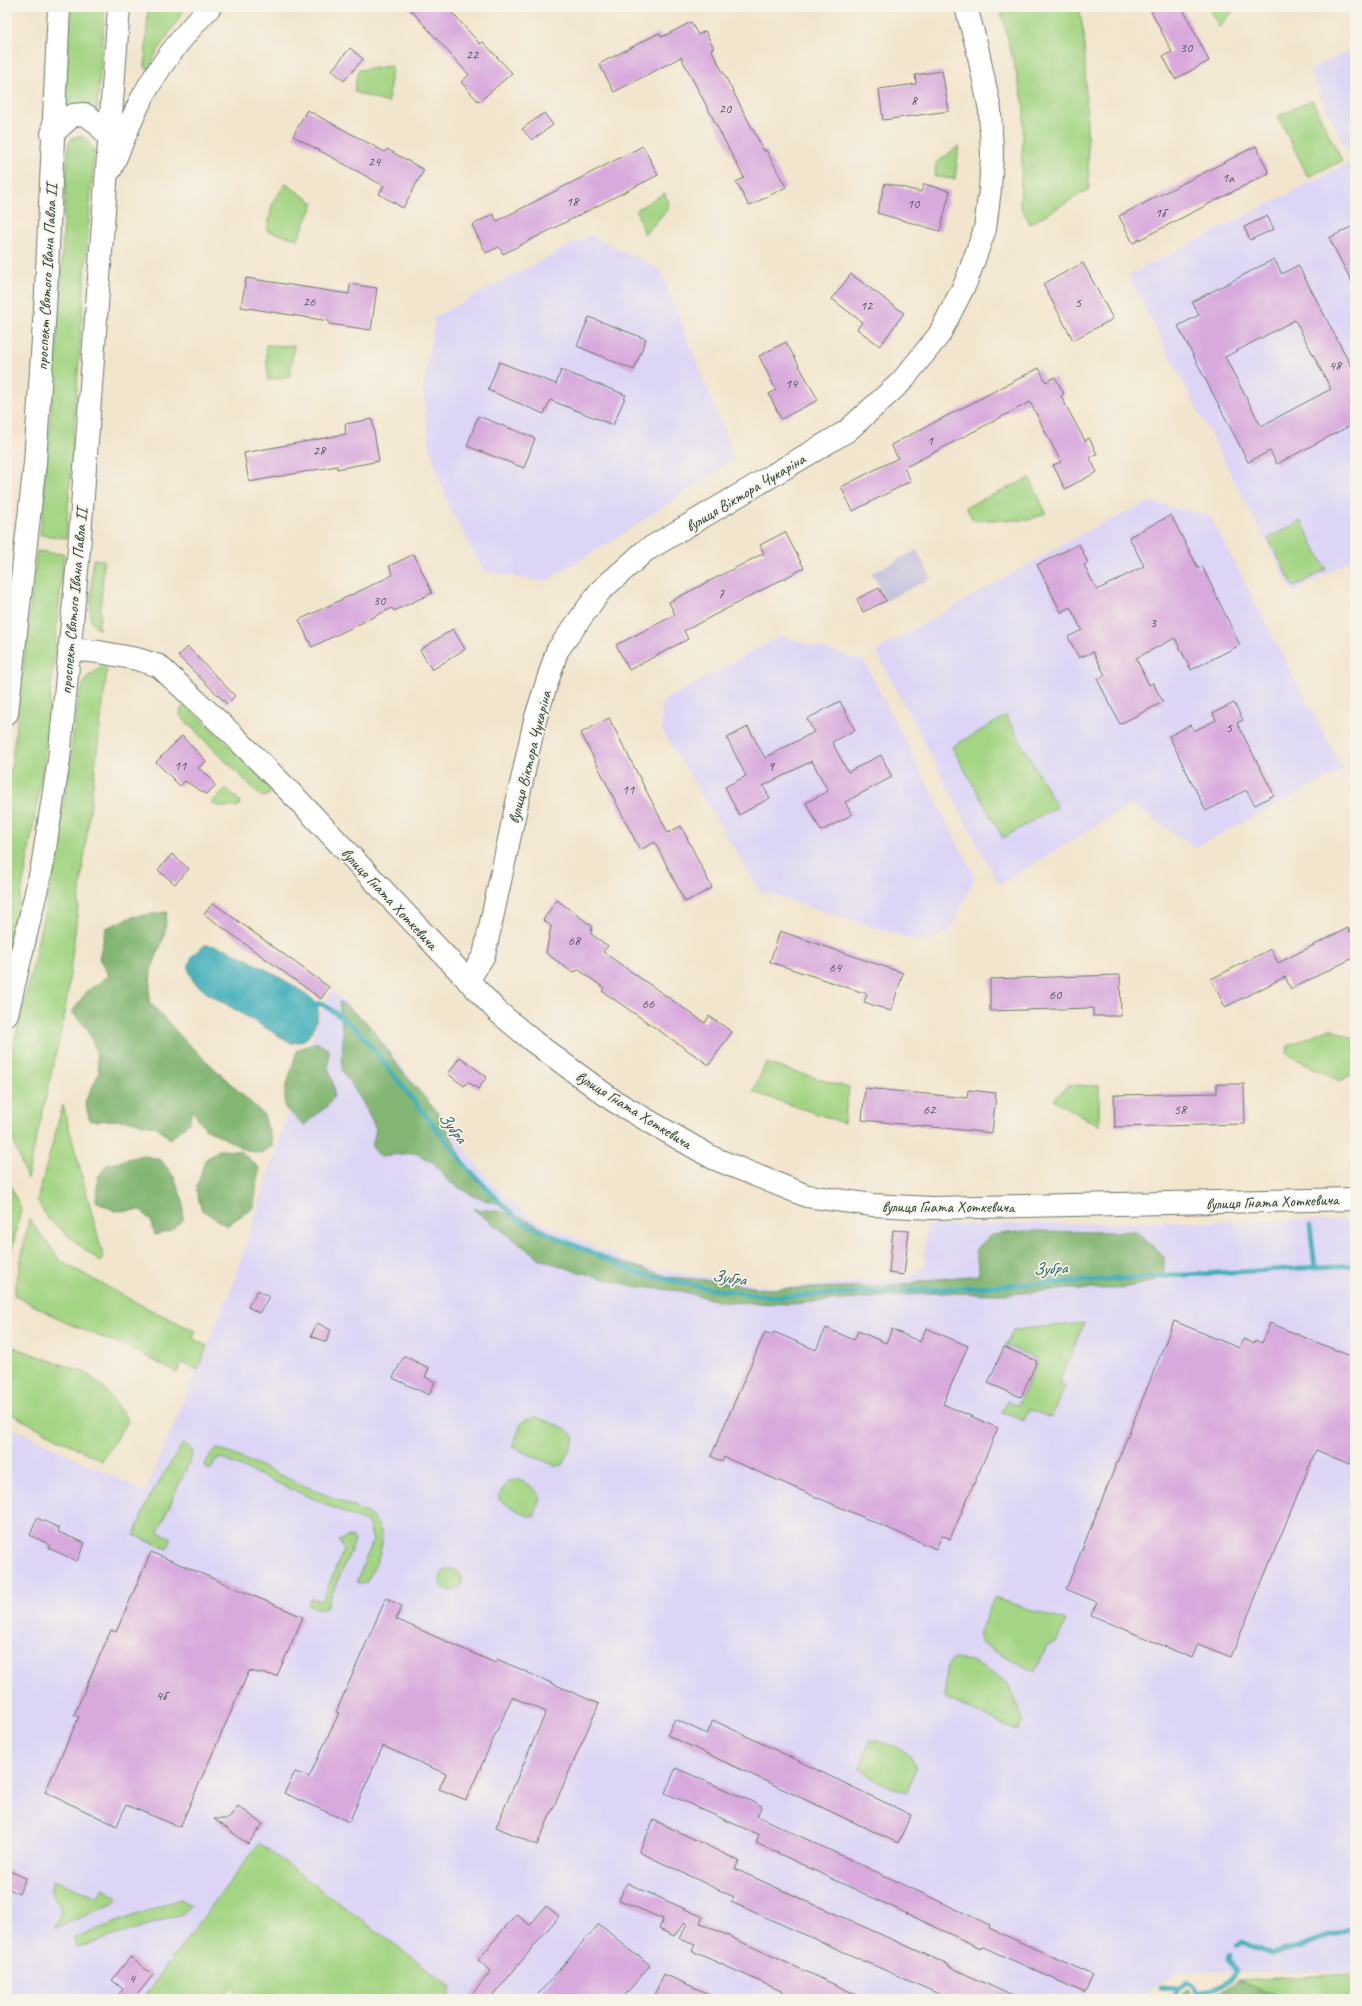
<svg xmlns="http://www.w3.org/2000/svg" width="1362" height="2006" font-family="Caveat,sans-serif">
<style>
.built{fill:#dcd5f6}
.industrial{fill:#c2c1dc}
.green{fill:#a4d584;stroke:#62895c}
.forest{fill:#83b672;stroke:#517a53}
.water{fill:#3dadb9;stroke:#2e7576}
.lines{fill:none;stroke-linecap:round;stroke-linejoin:round}
.stream{stroke:#3dadb9;stroke-width:5}
.building{fill:#d8a9dd;fill-rule:evenodd}
.minor-casing{stroke:#69786a;stroke-width:24}
.major-casing{stroke:#69786a;stroke-width:24}
.minor{stroke:#fff;stroke-width:22}
.major{stroke:#fff;stroke-width:22}
.labels{text-anchor:middle;stroke-width:3.5;stroke-linejoin:round;paint-order:stroke}
.number-label{font-size:14px;fill:#4d585e}
.street-label{font-size:16px;fill:#1f3d34;stroke:#f7f3e8}
.water-label{font-size:17px;font-style:italic;fill:#285f5c;stroke:#f7f3e8}
</style>
<rect width="100%" height="100%" fill="#f7f3e8"/>
<filter id="ink" filterUnits="userSpaceOnUse"><feTurbulence type="fractalNoise" baseFrequency=".025" numOctaves="2"/><feDisplacementMap in="SourceGraphic" scale="8" xChannelSelector="R" yChannelSelector="G"/><feConvolveMatrix kernelMatrix="1 2 1 2 8 2 1 2 1" color-interpolation-filters="sRGB"/></filter>
<filter id="wash" filterUnits="userSpaceOnUse"><feTurbulence type="fractalNoise" baseFrequency=".012" numOctaves="4" result="noise"/><feDisplacementMap in="SourceGraphic" scale="16" xChannelSelector="R" yChannelSelector="G"/><feGaussianBlur stdDeviation="0.9" result="paint"/><feColorMatrix in="noise" values="0 0 0 0 0 0 0 0 0 0 0 0 0 0 0 0 0 1.4 0 .05"/><feComposite in="paint" operator="in"/></filter>
<g filter="url(#wash)">
<rect width="100%" height="100%" fill="#f2e5cd"/>
<path class="built" d="M 1355,47 L 1355,557 L 1293,593 L 1128,276 L 1352,161 L 1309,71 Z
M 590,235 L 661,271 L 735,460 L 604,546 L 544,582 L 484,571 L 449,507 L 430,450 L 423,388 L 435,317 Z
M 1149,502 L 1210,516 L 1343,770 L 1194,848 L 1132,804 L 999,885 L 876,651 L 1091,529 Z
M 781,636 L 864,661 L 975,877 L 949,933 L 918,941 L 760,891 L 662,730 L 662,702 Z
M 333,991 L 372,1028 L 491,1183 L 529,1217 L 640,1267 L 781,1288 L 906,1278 L 924,1267 L 926,1225 L 1355,1220 L 1355,1973 L 1180,1971 L 1134,1999 L 447,1999 L 451,1987 L 259,1843 L 142,1999 L 7,1999 L 7,1425 L 145,1492 L 233,1285 L 323,1004 Z"/>
<path class="industrial" d="M 917,550 L 931,578 L 886,601 L 872,573 Z"/>
<path class="green" d="M 71,7 L 105,7 L 97,110 L 64,111 Z
M 148,7 L 186,7 L 157,52 L 148,71 L 145,67 Z
M 1000,7 L 1079,7 L 1084,35 L 1089,189 L 1030,224 L 1020,206 L 1024,105 Z
M 1208,7 L 1237,7 L 1219,27 Z
M 392,66 L 388,103 L 354,92 L 358,70 Z
M 1312,100 L 1342,161 L 1308,177 L 1278,116 Z
M 79,136 L 85,138 L 94,151 L 66,538 L 40,535 L 58,329 L 68,145 L 72,138 Z
M 959,146 L 955,179 L 935,177 L 936,163 Z
M 286,184 L 314,203 L 298,239 L 267,231 L 273,201 Z
M 665,193 L 669,208 L 645,234 L 636,210 Z
M 266,345 L 294,346 L 290,376 L 268,380 Z
M 1030,478 L 1046,513 L 1029,520 L 973,520 L 966,507 Z
M 1301,521 L 1326,569 L 1294,587 L 1268,538 Z
M 37,551 L 64,554 L 44,760 L 27,863 L 7,962 L 7,802 Z
M 93,559 L 104,560 L 99,630 L 90,619 Z
M 103,666 L 107,670 L 65,1014 L 27,1179 L 7,1122 L 7,1071 L 28,987 L 54,868 L 79,696 L 86,678 Z
M 186,706 L 190,708 L 270,787 L 269,795 L 263,797 L 260,795 L 180,716 L 181,708 Z
M 1006,716 L 1057,807 L 1003,838 L 952,747 Z
M 226,788 L 239,800 L 240,804 L 237,807 L 221,807 L 211,803 Z
M 1330,1028 L 1355,1040 L 1355,1073 L 1339,1081 L 1287,1054 L 1288,1046 Z
M 766,1063 L 849,1088 L 844,1123 L 753,1092 Z
M 1068,1085 L 1099,1086 L 1099,1126 L 1054,1100 Z
M 63,1105 L 104,1259 L 100,1262 L 48,1219 L 37,1200 Z
M 7,1178 L 21,1209 L 7,1272 Z
M 29,1219 L 62,1262 L 135,1302 L 195,1331 L 193,1339 L 207,1346 L 198,1370 L 182,1363 L 177,1373 L 134,1350 L 69,1324 L 14,1295 Z
M 1084,1323 L 1059,1383 L 1065,1386 L 1051,1418 L 1029,1409 L 1024,1421 L 1002,1412 L 1007,1401 L 1018,1405 L 1038,1360 L 1006,1345 L 1013,1330 Z
M 7,1345 L 86,1373 L 103,1387 L 128,1420 L 102,1461 L 7,1412 Z
M 536,1417 L 565,1428 L 575,1438 L 563,1465 L 556,1466 L 512,1447 L 522,1422 Z
M 183,1443 L 192,1449 L 193,1453 L 158,1532 L 172,1538 L 167,1549 L 134,1535 L 150,1496 Z
M 217,1449 L 223,1450 L 367,1513 C 394,1532 379,1559 366,1583 L 360,1584 L 357,1581 L 373,1541 L 368,1523 L 221,1458 L 216,1459 L 211,1469 L 207,1469 L 205,1465 L 211,1453 Z
M 517,1479 C 528,1484 536,1487 540,1498 L 534,1517 L 525,1515 L 499,1500 L 499,1495 L 507,1482 Z
M 348,1537 L 352,1537 L 355,1541 L 326,1607 L 320,1609 L 308,1605 L 311,1598 L 322,1601 L 344,1549 L 339,1541 Z
M440 1580a11 11 0 1 1 22 0a11 11 0 1 1-22 0Z
M 994,1598 L 1066,1621 L 1056,1642 L 1047,1646 L 1035,1672 L 980,1643 L 980,1632 Z
M 952,1659 L 972,1661 L 1008,1684 L 1023,1720 L 1018,1730 L 1014,1730 L 945,1698 L 946,1669 Z
M 870,1740 C 892,1745 906,1745 916,1768 L 907,1792 L 881,1784 L 860,1768 Z
M 259,1843 L 451,1987 L 447,1999 L 243,1999 L 232,1988 L 224,1996 L 227,1999 L 142,1999 Z
M 54,1880 L 98,1897 L 103,1889 L 118,1897 L 113,1904 L 55,1928 C 63,1911 63,1906 50,1892 Z
M 180,1899 L 190,1906 L 185,1913 L 77,1948 L 73,1938 Z
M 1355,1974 L 1355,1999 L 1284,1999 L 1238,1980 Z"/>
<path class="forest" d="M 167,912 L 164,937 L 151,970 L 149,1001 L 184,1040 L 264,1115 L 273,1146 L 260,1153 L 246,1150 L 205,1128 L 192,1110 L 189,1123 L 170,1139 L 157,1127 L 126,1120 L 90,1121 L 85,1102 L 99,1073 L 96,1052 L 88,1030 L 72,1012 L 87,991 L 109,976 L 99,958 L 106,928 L 132,917 Z
M 339,1001 L 364,1020 L 373,1030 L 401,1070 L 437,1112 L 469,1170 L 506,1206 L 475,1197 L 449,1182 L 434,1163 L 415,1153 L 380,1156 L 372,1147 L 376,1129 L 362,1101 L 342,1070 L 343,1036 Z
M 316,1042 L 329,1050 L 328,1066 L 334,1087 L 334,1096 L 326,1107 L 304,1125 L 285,1108 L 285,1091 L 297,1050 Z
M 219,1150 L 240,1151 L 259,1168 L 254,1207 L 226,1226 L 202,1210 L 196,1190 L 205,1160 Z
M 142,1155 L 161,1160 L 174,1177 L 183,1201 L 183,1220 L 170,1231 L 155,1235 L 151,1221 L 141,1210 L 115,1211 L 96,1201 L 98,1177 L 107,1165 Z
M 473,1209 L 497,1211 L 520,1217 L 566,1240 L 612,1259 L 669,1277 L 705,1280 L 765,1289 L 896,1286 L 937,1279 L 980,1275 L 975,1250 L 991,1235 L 1024,1231 L 1107,1232 L 1136,1231 L 1164,1257 L 1164,1272 L 1152,1282 L 1117,1289 L 1064,1289 L 1009,1294 L 936,1293 L 788,1304 L 721,1302 L 681,1291 L 632,1286 L 575,1271 L 540,1259 Z
M 1238,1980 L 1284,1999 L 1178,1999 L 1189,1988 L 1192,1995 C 1207,2001 1227,1989 1238,1980 Z"/>
<path class="water" d="M 205,945 C 216,945 227,949 237,954 C 250,961 314,994 317,1005 C 320,1013 316,1022 313,1029 C 309,1039 301,1043 291,1043 L 207,993 L 193,981 L 188,968 L 192,956 Z"/>
<g class="lines">
<path class="stream" d="M 311,1004 L 323,1004 L 357,1029 L 469,1170 L 519,1221 L 638,1273 L 711,1289 L 775,1297 L 945,1289 L 1355,1265
M 1310,1226 L 1315,1267
M 1238,1945 L 1243,1942 L 1272,1955 L 1355,1928
M 1161,1987 L 1180,1988
M 1171,1999 L 1183,1985 L 1188,1982 L 1194,1985 L 1196,1991 L 1199,1992 C 1211,1991 1233,1983 1236,1971 L 1229,1959 L 1230,1955"/>
</g>
<g id="blocks">
<path class="building" d="M 408,7 L 447,7 L 480,44 L 483,42 L 512,73 L 479,102 L 461,82 L 469,75 Z
M 1149,7 L 1182,7 L 1209,61 L 1175,79 L 1163,56 L 1172,52 Z
M 691,22 L 698,35 L 705,31 L 714,48 L 711,49 L 764,151 L 766,150 L 786,187 L 749,206 L 736,182 L 744,178 L 681,57 L 614,92 L 599,64 L 659,33 L 662,37 Z
M 350,48 L 363,59 L 344,81 L 332,70 Z
M 942,71 L 949,111 L 883,120 L 879,89 L 916,84 L 915,75 Z
M 307,110 L 385,152 L 387,149 L 424,170 L 403,208 L 379,194 L 384,186 L 293,136 Z
M 544,113 L 553,125 L 532,140 L 522,129 Z
M 643,146 L 658,175 L 503,254 L 499,247 L 486,253 L 472,225 L 493,214 L 497,221 Z
M 1256,146 L 1269,173 L 1133,243 L 1119,216 Z
M 885,183 L 921,192 L 924,184 L 950,191 L 940,231 L 877,213 Z
M 1267,216 L 1274,229 L 1250,240 L 1244,227 Z
M 1355,225 L 1355,288 L 1329,238 Z
M 1274,259 L 1282,274 L 1298,265 L 1355,373 L 1355,423 L 1277,464 L 1270,451 L 1248,462 L 1178,326 L 1199,315 L 1192,302 ZM 1295,320 L 1331,389 L 1261,426 L 1225,357 Z
M 1083,263 L 1113,319 L 1073,340 L 1043,284 Z
M 851,274 L 904,313 L 880,346 L 857,329 L 862,322 L 832,299 Z
M 246,278 L 349,294 L 350,284 L 377,288 L 371,330 L 329,324 L 329,321 L 241,307 Z
M 589,317 L 646,339 L 634,370 L 577,346 Z
M 786,342 L 818,400 L 781,419 L 769,394 L 776,390 L 759,356 Z
M 499,362 L 556,384 L 561,370 L 626,395 L 613,425 L 550,400 L 544,414 L 488,390 Z
M 1039,368 L 1046,382 L 1055,377 L 1064,394 L 1061,396 L 1085,441 L 1089,438 L 1097,454 L 1090,458 L 1097,472 L 1065,489 L 1053,465 L 1061,462 L 1030,402 L 904,468 L 911,481 L 853,511 L 841,487 L 898,458 L 891,445 Z
M 478,416 L 535,438 L 524,468 L 467,446 Z
M 372,419 L 379,461 L 337,469 L 337,466 L 249,482 L 244,453 L 346,434 L 345,424 Z
M 1171,515 L 1198,568 L 1202,566 L 1240,645 L 1191,670 L 1175,638 L 1136,658 L 1149,685 L 1153,683 L 1163,702 L 1120,724 L 1097,679 L 1105,675 L 1093,652 L 1079,658 L 1068,637 L 1082,630 L 1070,607 L 1061,612 L 1037,565 L 1079,544 L 1088,563 L 1084,565 L 1097,590 L 1144,566 L 1129,537 Z
M 785,532 L 804,568 L 684,631 L 688,639 L 629,670 L 616,645 L 675,615 L 669,602 L 764,553 L 760,545 Z
M 414,554 L 432,593 L 394,611 L 392,608 L 312,647 L 299,620 L 393,575 L 389,566 Z
M 879,588 L 886,601 L 863,612 L 857,599 Z
M 453,629 L 465,649 L 432,670 L 420,650 Z
M 188,647 L 235,696 L 227,704 L 178,656 Z
M 840,701 L 855,730 L 832,742 L 848,772 L 881,755 L 892,777 L 845,802 L 852,815 L 821,831 L 806,803 L 828,791 L 812,761 L 763,786 L 770,798 L 739,815 L 725,787 L 746,776 L 727,738 L 748,727 L 765,758 L 814,732 L 807,719 Z
M 1234,703 L 1243,720 L 1237,723 L 1274,795 L 1255,805 L 1246,790 L 1206,811 L 1169,736 L 1190,725 L 1194,731 L 1216,720 L 1213,713 Z
M 609,718 L 668,833 L 681,826 L 712,888 L 685,902 L 655,842 L 640,850 L 581,733 Z
M 182,736 L 206,761 L 198,768 L 209,776 L 215,786 L 206,794 L 185,781 L 180,786 L 156,762 Z
M 172,854 L 189,869 L 175,884 L 158,870 Z
M 557,900 L 592,926 L 591,934 L 608,946 L 603,952 L 705,1023 L 709,1016 L 732,1032 L 709,1065 L 602,991 L 604,988 L 579,970 L 572,972 L 546,953 L 551,926 L 543,920 Z
M 213,903 L 329,987 L 321,999 L 204,914 Z
M 1348,928 L 1349,932 L 1355,929 L 1355,957 L 1291,989 L 1285,977 L 1225,1007 L 1211,979 L 1271,949 L 1278,963 Z
M 780,931 L 903,973 L 891,1011 L 864,1002 L 867,994 L 770,962 Z
M 1120,975 L 1121,1016 L 1093,1016 L 1093,1008 L 990,1011 L 990,979 Z
M 460,1057 L 487,1077 L 478,1089 L 468,1082 L 464,1086 L 448,1074 Z
M 1217,1084 L 1244,1084 L 1245,1124 L 1115,1127 L 1114,1095 L 1217,1093 Z
M 865,1088 L 967,1098 L 968,1090 L 996,1093 L 992,1133 L 862,1120 Z
M 893,1230 L 909,1231 L 904,1275 L 889,1273 Z
M 258,1290 L 269,1297 L 259,1313 L 248,1307 Z
M 1174,1321 L 1239,1348 L 1243,1339 L 1254,1343 L 1255,1340 L 1262,1343 L 1270,1323 L 1355,1358 L 1355,1448 L 1349,1464 L 1316,1450 L 1231,1657 L 1198,1644 L 1192,1658 L 1091,1615 L 1097,1602 L 1066,1589 Z
M 317,1323 L 331,1330 L 326,1342 L 311,1336 Z
M 826,1328 L 854,1340 L 858,1331 L 886,1343 L 892,1329 L 920,1342 L 926,1328 L 968,1346 L 943,1404 L 998,1428 L 950,1539 L 942,1535 L 936,1549 L 724,1457 L 722,1462 L 711,1456 L 765,1332 L 773,1335 L 774,1332 L 816,1350 Z
M 1004,1347 L 1037,1361 L 1021,1397 L 988,1383 Z
M 404,1356 L 429,1368 L 425,1377 L 435,1382 L 429,1395 L 393,1378 Z
M 37,1518 L 59,1528 L 58,1532 L 85,1543 L 77,1561 L 48,1548 L 50,1545 L 30,1535 Z
M 151,1552 L 303,1617 L 277,1676 L 249,1671 L 180,1827 L 126,1805 L 117,1826 L 45,1792 L 79,1717 L 74,1715 L 111,1630 L 116,1632 Z
M 386,1598 L 402,1606 L 396,1619 L 495,1663 L 497,1659 L 599,1704 L 537,1845 L 496,1827 L 546,1712 L 512,1697 L 466,1800 L 439,1789 L 446,1774 L 383,1746 L 349,1822 L 284,1793 L 295,1772 L 309,1777 L 339,1713 L 336,1712 Z
M 675,1719 L 707,1734 L 713,1720 L 911,1815 L 898,1843 L 667,1735 Z
M 676,1768 L 762,1806 L 757,1816 L 990,1925 L 989,1928 L 1093,1975 L 1085,1993 L 981,1946 L 980,1948 L 756,1843 L 759,1835 L 665,1793 Z
M 238,1806 L 263,1824 L 248,1844 L 214,1819 L 228,1819 Z
M 654,1820 L 739,1861 L 735,1869 L 949,1965 L 948,1966 L 1019,1999 L 950,1999 L 731,1902 L 734,1897 L 639,1852 Z
M 7,1870 L 26,1878 L 19,1894 L 7,1888 Z
M 627,1883 L 703,1917 L 700,1923 L 866,1999 L 799,1999 L 692,1951 L 695,1945 L 680,1939 L 687,1924 L 685,1922 L 674,1936 L 659,1929 L 663,1919 L 619,1900 Z
M 546,1906 L 559,1916 L 490,1999 L 468,1999 L 491,1971 L 478,1960 L 516,1914 L 530,1925 Z
M 599,1924 L 637,1956 L 638,1955 L 650,1965 L 622,1999 L 534,1999 Z
M 130,1957 L 153,1975 L 134,1999 L 115,1999 L 123,1989 L 112,1980 Z
M 664,1974 L 720,1999 L 663,1999 L 654,1995 Z"/>
</g>
</g>
<g filter="url(#ink)">
<use href="#blocks" fill-opacity="0" stroke="#69786a" stroke-width="1"/>
<g class="lines">
<defs>
<path id="minor" d="M 69,649 L 99,652 L 137,659 L 159,666 L 232,734 L 300,802 L 497,1011 L 534,1042 L 614,1101 L 713,1158 L 807,1196 L 873,1205 L 932,1208 L 1355,1199
M 468,981 L 484,955 L 535,720 L 557,651 L 600,591 L 645,551 L 847,431 L 901,382 L 939,335 L 966,282 L 985,229 L 990,189 L 992,154 L 990,110 L 977,47 L 966,7"/>
<path id="major" d="M 52,134 L 73,115 L 84,114 L 96,122 L 108,136
M 111,169 C 120,147 129,125 139,104 C 157,68 182,36 210,7
M 7,713 L 35,463 L 46,292 L 59,7
M 7,1014 L 42,867 L 59,760 L 79,549 L 119,7"/>
</defs>
<use href="#minor" class="minor-casing"/>
<use href="#major" class="major-casing"/>
<use href="#minor" class="minor"/>
<use href="#major" class="major"/>
</g>
</g>
<g class="labels">
<g class="number-label">
<text x="1186" y="52">30</text>
<text x="472" y="59">22</text>
<text x="914" y="105">8</text>
<text x="725" y="113">20</text>
<text x="374" y="166">24</text>
<text x="1228" y="182">1а</text>
<text x="572" y="206">18</text>
<text x="913" y="208">10</text>
<text x="1160" y="217">1б</text>
<text x="309" y="306">26</text>
<text x="1078" y="307">5</text>
<text x="866" y="310">12</text>
<text x="1335" y="370">48</text>
<text x="791" y="388">14</text>
<text x="930" y="445">1</text>
<text x="319" y="455">28</text>
<text x="721" y="598">7</text>
<text x="379" y="605">30</text>
<text x="1153" y="627">3</text>
<text x="1229" y="732">5</text>
<text x="180" y="770">11</text>
<text x="771" y="771">9</text>
<text x="628" y="794">11</text>
<text x="574" y="945">68</text>
<text x="835" y="972">64</text>
<text x="1055" y="999">60</text>
<text x="648" y="1008">66</text>
<text x="929" y="1114">62</text>
<text x="1180" y="1114">58</text>
<text x="161" y="1700">4б</text>
<text x="132" y="1983">4</text>
</g>
<g class="street-label">
<text transform="translate(46 277) rotate(-87)" y="6">проспект Святого Івана Павла II</text>
<text transform="translate(745 492) rotate(-31)" y="6">вулиця Віктора Чукаріна</text>
<text transform="translate(73 601) rotate(-85)" y="6">проспект Святого Івана Павла II</text>
<text transform="translate(529 757) rotate(-76)" y="6">вулиця Віктора Чукаріна</text>
<text transform="translate(390 898) rotate(47)" y="6">вулиця Гната Хоткевича</text>
<text transform="translate(634 1109) rotate(32)" y="6">вулиця Гната Хоткевича</text>
<text transform="translate(1272 1201) rotate(-2)" y="6">вулиця Гната Хоткевича</text>
<text x="948" y="1212">вулиця Гната Хоткевича</text>
</g>
<g class="water-label">
<text transform="translate(453 1127) rotate(52)" y="6">Зубра</text>
<text transform="translate(1050 1268) rotate(-3)" y="6">Зубра</text>
<text transform="translate(729 1277) rotate(8)" y="6">Зубра</text>
</g>
</g>
<rect width="1362" height="2006" fill="none" stroke="#f7f3e8" stroke-width="24"/>
</svg>
